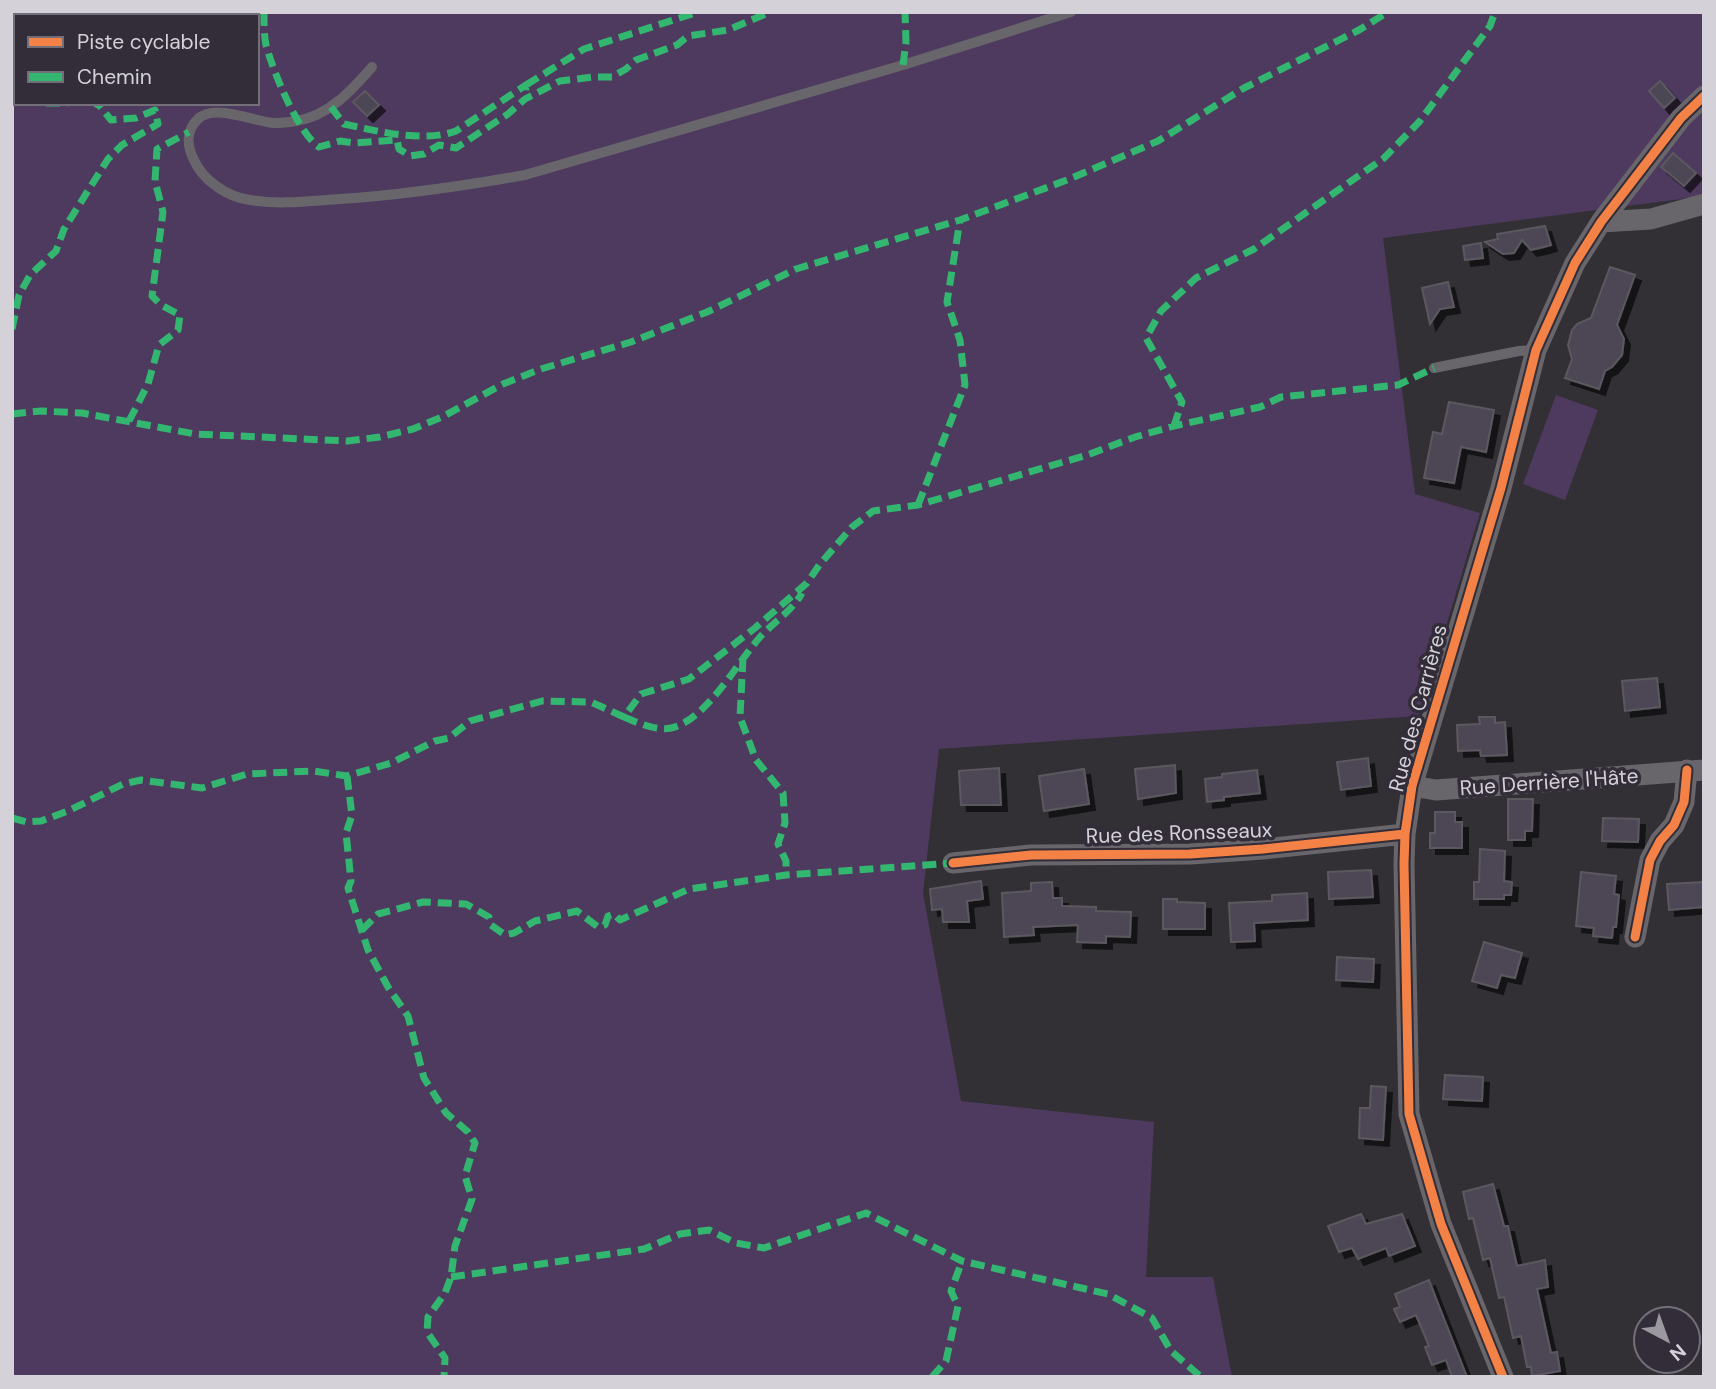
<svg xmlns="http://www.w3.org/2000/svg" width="1716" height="1389" font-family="'DM Sans',sans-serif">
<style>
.green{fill:#4d3a5e;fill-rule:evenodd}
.building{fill:#4e4755;stroke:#5b585e;stroke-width:2;filter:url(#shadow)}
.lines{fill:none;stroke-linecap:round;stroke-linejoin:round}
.service{stroke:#68666b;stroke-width:10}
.minor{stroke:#68666b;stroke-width:21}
.quiet{stroke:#33b770;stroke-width:7;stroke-dasharray:14 7;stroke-linecap:butt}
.cycleway-casing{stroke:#322d38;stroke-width:13}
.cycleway{stroke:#f48246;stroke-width:9}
.labels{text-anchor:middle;stroke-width:7;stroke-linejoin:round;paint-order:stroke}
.street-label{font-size:21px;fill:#d4d1d8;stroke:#322d38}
</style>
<defs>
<filter id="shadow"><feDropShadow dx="6" dy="6" stdDeviation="0" flood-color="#0009"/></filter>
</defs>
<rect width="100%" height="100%" fill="#323035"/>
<path class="green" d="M 12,12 L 1704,12 L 1704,196 L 1383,238 L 1415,494 L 1480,513 L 1419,716 L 939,749 L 923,893 L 961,1101 L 1154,1122 L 1146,1277 L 1213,1277 L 1232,1377 L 12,1377 ZM 16,16 L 257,16 L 257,103 L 16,103 Z
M 1556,395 L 1598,410 L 1565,500 L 1523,484 Z"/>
<path class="building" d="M 1660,81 L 1675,98 L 1664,108 L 1649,91 Z
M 365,91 L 379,105 L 367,116 L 353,102 Z
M 1673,153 L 1696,173 L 1684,186 L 1661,167 Z
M 1545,226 L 1551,245 L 1540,248 L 1531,250 L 1522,240 L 1514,253 L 1503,254 L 1485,242 L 1498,239 L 1497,234 Z
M 1481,243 L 1483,258 L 1465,260 L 1463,246 Z
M 1610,267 L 1635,275 L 1617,325 L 1624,339 L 1622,355 L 1612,367 L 1605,371 L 1599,389 L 1565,378 L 1572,359 L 1568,345 L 1572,330 L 1577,324 L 1591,318 Z
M 1448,282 L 1454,307 L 1440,309 L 1430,324 L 1422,288 Z
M 1449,402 L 1494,410 L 1486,452 L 1461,447 L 1454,483 L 1424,478 L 1433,432 L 1442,434 Z
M 1657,678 L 1660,707 L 1625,711 L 1622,681 Z
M 1479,717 L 1495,717 L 1495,723 L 1505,722 L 1507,755 L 1481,756 L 1480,750 L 1458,751 L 1457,725 L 1480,724 Z
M 1368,758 L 1371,786 L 1341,790 L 1337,762 Z
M 1175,765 L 1176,793 L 1138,799 L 1135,769 Z
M 999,768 L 1001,805 L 961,805 L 959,771 Z
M 1084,769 L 1089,804 L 1044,811 L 1039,776 Z
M 1257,770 L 1260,793 L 1224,797 L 1224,800 L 1207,802 L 1205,779 L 1222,777 L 1222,774 Z
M 1508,799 L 1533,799 L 1532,831 L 1525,831 L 1525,840 L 1508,840 Z
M 1435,812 L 1455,812 L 1455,822 L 1462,822 L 1462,848 L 1430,848 L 1430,833 L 1435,833 Z
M 1603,818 L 1639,819 L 1638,842 L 1602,841 Z
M 1480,849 L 1505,851 L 1504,881 L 1512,882 L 1511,895 L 1504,895 L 1504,899 L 1474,899 L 1474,882 L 1479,882 Z
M 1371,870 L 1373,897 L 1329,899 L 1328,872 Z
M 1581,872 L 1616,876 L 1614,894 L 1619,895 L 1616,927 L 1613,927 L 1612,938 L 1593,936 L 1594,928 L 1576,926 Z
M 981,881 L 983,899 L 967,901 L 969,922 L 943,922 L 942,909 L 932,910 L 930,889 Z
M 1052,882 L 1053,898 L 1062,898 L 1062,906 L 1096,907 L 1096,911 L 1131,912 L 1130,937 L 1106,936 L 1106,943 L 1077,942 L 1078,925 L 1033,927 L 1034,935 L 1004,937 L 1002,893 L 1031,891 L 1031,883 Z
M 1704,882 L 1704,907 L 1669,910 L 1667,884 Z
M 1307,893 L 1308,920 L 1254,923 L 1255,941 L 1231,942 L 1229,903 L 1272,901 L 1272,895 Z
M 1163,899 L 1177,899 L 1177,902 L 1205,903 L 1205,929 L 1163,929 Z
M 1484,942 L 1522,953 L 1515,978 L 1501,975 L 1497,988 L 1472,981 Z
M 1337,957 L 1374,959 L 1373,982 L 1336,980 Z
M 1445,1075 L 1483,1077 L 1482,1101 L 1443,1099 Z
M 1371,1086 L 1386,1087 L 1383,1140 L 1359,1138 L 1360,1108 L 1370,1108 Z
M 1493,1184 L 1504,1226 L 1508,1226 L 1517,1266 L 1545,1260 L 1548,1287 L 1537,1289 L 1551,1353 L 1557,1352 L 1560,1371 L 1532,1376 L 1531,1367 L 1527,1367 L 1521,1336 L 1513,1338 L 1504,1297 L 1499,1298 L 1490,1258 L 1483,1260 L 1473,1218 L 1469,1219 L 1463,1192 Z
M 1361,1214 L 1366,1224 L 1402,1214 L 1415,1246 L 1389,1256 L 1386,1248 L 1358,1259 L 1352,1248 L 1339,1252 L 1328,1226 Z
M 1429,1280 L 1439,1306 L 1467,1377 L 1452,1377 L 1446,1360 L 1432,1365 L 1425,1347 L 1429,1346 L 1416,1315 L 1400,1322 L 1394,1309 L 1400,1307 L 1395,1294 Z"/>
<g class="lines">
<path class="service" d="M 372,67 C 352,90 329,116 296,121 C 290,122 282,123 275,123 C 254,122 215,103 198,119 C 186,130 187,145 193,158 C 202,180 227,197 250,200 C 280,205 310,201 340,199 C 403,195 463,186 525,175 L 903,65 L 1071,12
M 1434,368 L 1519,351 L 1536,350"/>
<path class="minor" d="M 1601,222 L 1651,219 L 1704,204
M 1412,786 L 1436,790 L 1704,770
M 953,863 L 1031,855 L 1190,854 L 1263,849 L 1405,834
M 1635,937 L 1650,860 L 1660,841 L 1674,825 L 1684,802 L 1687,770
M 1503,1377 L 1441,1224 L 1409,1114 L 1404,864 L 1405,834 L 1412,786 L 1501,488 L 1536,350 L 1575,263 L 1601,222 L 1681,118 L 1704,96"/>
<path class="quiet" d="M 264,12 C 264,23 264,35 266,45 C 273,71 298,133 319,147 L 340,141 L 354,143 L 397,140 L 399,149 L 410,156 L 424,154 L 439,145 L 456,148 L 508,114 L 525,99 L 560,81 L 593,77 L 612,77 L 626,69 L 636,60 L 677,45 L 688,36 L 728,30 L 770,12
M 12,55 L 16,58
M 903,65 L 906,42 L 905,12
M 526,85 L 584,49 L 698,12
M 46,103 L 68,103
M 331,107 L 344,124 C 376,131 423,143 456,131 L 526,85 L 525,99
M 12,329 L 19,295 L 30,275 L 56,251 L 64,229 L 108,159 L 122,145 L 158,124 L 155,110 L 136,118 L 111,120 L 100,106 L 95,103
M 12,414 L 41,411 L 82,413 L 195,434 L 347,441 L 380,437 L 413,429 L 442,417 L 503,384 L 541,369 L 631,342 L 707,312 L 796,269 L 960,220 L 1067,180 L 1158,141 L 1244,88 L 1359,30 L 1388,12
M 129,421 L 148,384 L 159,345 L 178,330 L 180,315 L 161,305 L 152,296 L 163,212 L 155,181 L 157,149 L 189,132
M 1174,426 L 1182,402 L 1146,338 L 1161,311 L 1196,278 L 1254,249 L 1384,158 L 1420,121 L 1490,26 L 1495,12
M 918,505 L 965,385 L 960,340 L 947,302 L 960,220
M 743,658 L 740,717 L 756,760 L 783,793 L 785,823 L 778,844 L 786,861 L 786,875
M 624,717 C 638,723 656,731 671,728 C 707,720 738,661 761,636 C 776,620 792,611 802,593
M 347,776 L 352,815 L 346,833 L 351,881 L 348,888 L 368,950 L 388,987 L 408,1016 L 424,1078 L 446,1113 L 468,1132 L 475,1143 L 465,1176 L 472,1199 L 455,1246 L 451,1277 L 445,1293 L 428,1317 L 427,1332 L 445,1358 L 444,1377
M 12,818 L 27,822 L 41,821 L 68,811 L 123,784 L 141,780 L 202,788 L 247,774 L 313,771 L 347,776 L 391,763 L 435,741 L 449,738 L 470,721 L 542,701 L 591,702 L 624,717 L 641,694 L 689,679 L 755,628 L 807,583 L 820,564 L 852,527 L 873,511 L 918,505 L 1087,455 L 1135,437 L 1174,426 L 1260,407 L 1281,397 L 1398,385 L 1434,368
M 362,930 L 378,914 L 423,902 L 466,904 L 489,917 L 491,925 L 505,935 L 514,933 L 535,921 L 577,911 L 598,927 L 605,925 L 608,916 L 614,914 L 620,920 L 689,889 L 786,875 L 953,863
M 451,1277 L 644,1249 L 680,1234 L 709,1230 L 736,1243 L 764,1248 L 866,1213 L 962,1261 L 1108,1294 L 1152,1318 L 1171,1351 L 1201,1377
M 932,1377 L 946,1361 L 958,1306 L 951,1291 L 962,1261"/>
<defs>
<path id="cycleway" d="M 953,863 L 1031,855 L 1190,854 L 1263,849 L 1405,834
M 1635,937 L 1650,860 L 1660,841 L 1674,825 L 1684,802 L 1687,770
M 1503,1377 L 1441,1224 L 1409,1114 L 1404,864 L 1405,834 L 1412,786 L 1501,488 L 1536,350 L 1575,263 L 1601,222 L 1681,118 L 1704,96"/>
</defs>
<use href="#cycleway" class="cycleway-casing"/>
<use href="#cycleway" class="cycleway"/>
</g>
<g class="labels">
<g class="street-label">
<text transform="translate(1418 708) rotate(-75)" y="7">Rue des Carrières</text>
<text transform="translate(1549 782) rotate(-4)" y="7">Rue Derrière l'Hâte</text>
<text transform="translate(1179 833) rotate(-2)" y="7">Rue des Ronsseaux</text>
</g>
</g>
<rect width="1716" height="1389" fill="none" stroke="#d4d1d8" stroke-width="28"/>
<rect x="14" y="14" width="245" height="91" fill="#322d38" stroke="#736f78" stroke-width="2"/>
<rect x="28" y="37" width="35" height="10" fill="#f48246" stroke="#736f78" stroke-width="2"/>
<text x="77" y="49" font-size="21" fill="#d4d1d8">Piste cyclable</text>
<rect x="28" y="72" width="35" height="10" fill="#33b770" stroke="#736f78" stroke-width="2"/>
<text x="77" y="84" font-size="21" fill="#d4d1d8">Chemin</text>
<g transform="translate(1667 1340) rotate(139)"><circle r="33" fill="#322d38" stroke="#736f78" stroke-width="2"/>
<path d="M0-5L12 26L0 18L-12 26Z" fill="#9b999f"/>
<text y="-10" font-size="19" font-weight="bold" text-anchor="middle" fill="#d4d1d8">N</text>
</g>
</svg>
